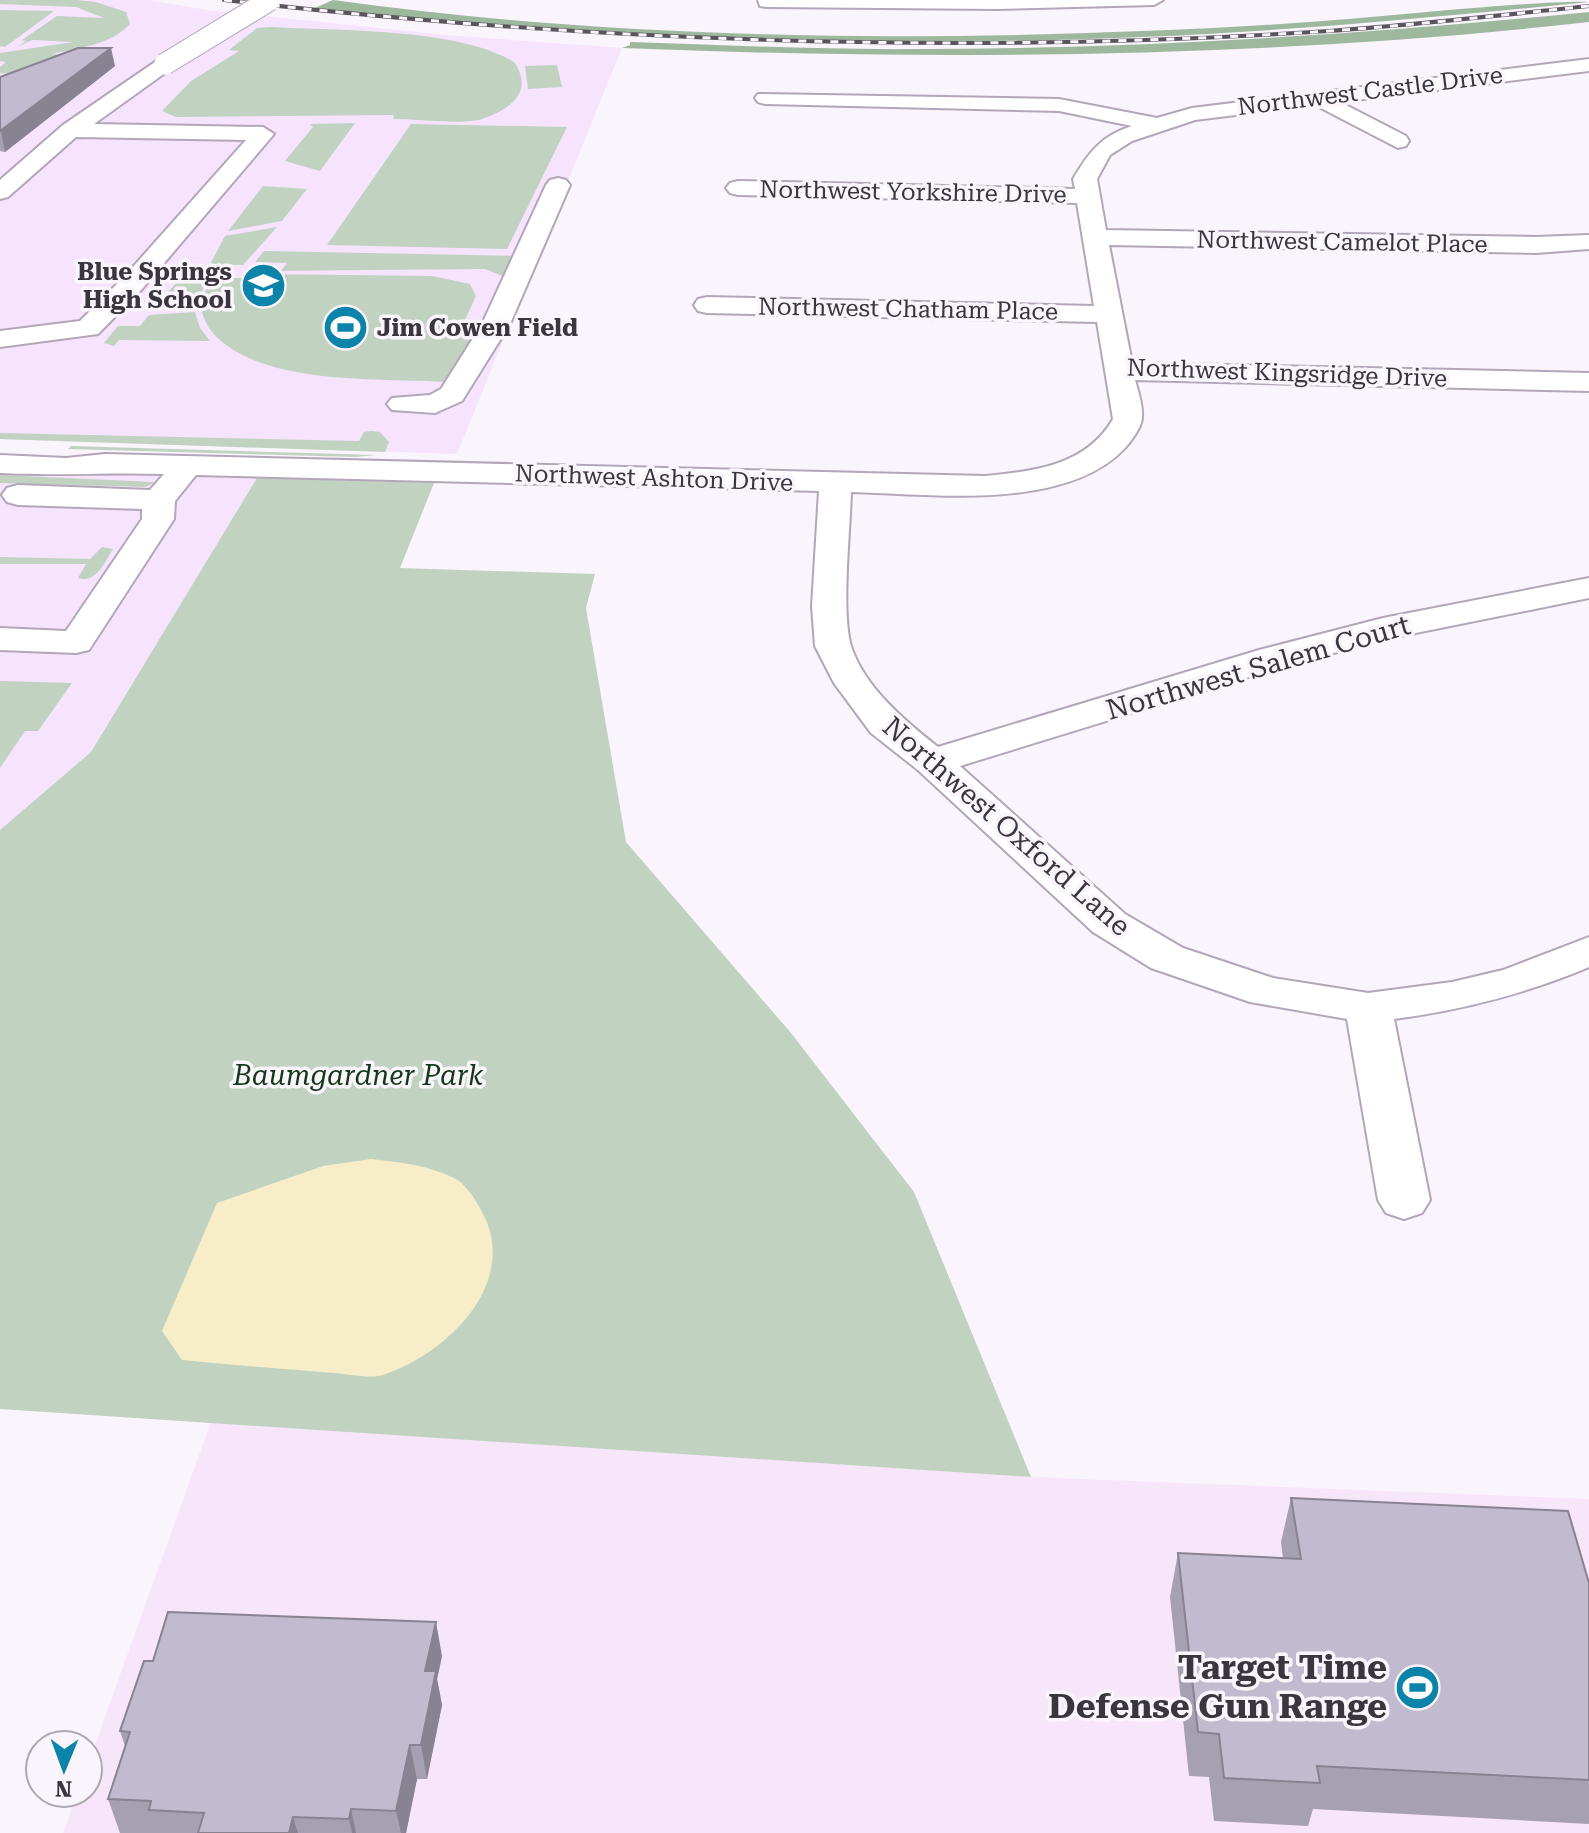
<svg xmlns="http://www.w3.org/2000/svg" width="1589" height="1833" font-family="'Roboto Serif',serif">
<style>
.commercial{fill:#f7e6f9}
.built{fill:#f6e3fe}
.green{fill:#c1d2c1}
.forest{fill:#9eb89e}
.sand{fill:#f7edc8}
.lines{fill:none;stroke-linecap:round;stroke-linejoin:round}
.minor-casing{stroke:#b3a6b9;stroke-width:4}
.minor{fill:#fff;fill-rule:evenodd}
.rail-casing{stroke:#5a545c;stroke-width:4}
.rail{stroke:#faf4fc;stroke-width:3;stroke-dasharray:8;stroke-linecap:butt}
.minor-bridge-casing{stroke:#b3a6b9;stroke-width:23;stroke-linecap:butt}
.minor-bridge{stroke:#fff;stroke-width:21}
.wall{fill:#a7a0b2}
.shaded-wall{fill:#888291}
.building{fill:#c2bacf;stroke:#888291;stroke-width:2}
.labels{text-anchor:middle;stroke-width:7;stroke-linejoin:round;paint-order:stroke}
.far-street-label{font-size:24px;fill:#3b353d;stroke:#faf4fc}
.far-poi-label{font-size:24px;font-weight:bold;fill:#3b353d;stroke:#faf4fc;text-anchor:end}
.street-label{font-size:28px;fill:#3b353d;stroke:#faf4fc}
.park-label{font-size:28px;font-style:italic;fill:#113915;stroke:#faf4fc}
.near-poi-label{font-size:34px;font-weight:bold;fill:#3b353d;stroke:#faf4fc;text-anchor:end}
</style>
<rect width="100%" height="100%" fill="#faf4fc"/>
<path class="commercial" d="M 211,1422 L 1031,1477 L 1589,1499 L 1589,1833 L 63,1833 L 77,1793 L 88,1793 L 88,1764 Z"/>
<path class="built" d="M 0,0 L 149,0 L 207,10 L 445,35 L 622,48 L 457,454 L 0,439 Z
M 0,470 L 257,478 L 91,752 L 0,830 Z"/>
<path class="green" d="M 0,0 L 76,0 L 96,2 L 126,12 L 130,24 C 111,45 78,48 52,54 L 66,55 L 21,74 L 0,73 L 0,67 L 6,62 L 0,61 L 0,53 L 73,42 L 32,40 L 17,47 L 26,41 L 22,40 L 57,16 L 104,18 L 76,7 L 0,4 Z
M 0,10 L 54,11 L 5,47 L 0,46 Z
M 272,27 C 339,31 459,28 514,62 C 535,92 509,110 482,119 C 466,125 413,119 393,119 L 394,115 L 176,117 L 162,111 L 191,81 L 239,51 L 229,50 L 257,28 Z
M 557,65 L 562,87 L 528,89 L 525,66 Z
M 355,123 L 320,171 L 285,161 L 313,127 L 310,124 Z
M 411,124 L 567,127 L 507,249 L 327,245 Z
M 263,186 L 307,189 L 282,221 L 228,231 Z
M 277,227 L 243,265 L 211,264 L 207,270 L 225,236 Z
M 264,251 L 517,256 L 507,278 L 485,269 L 257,271 L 281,271 L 287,263 L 255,262 Z
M 260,274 L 432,276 L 470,284 L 476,296 L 463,324 L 486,324 L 446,382 C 382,378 252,387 209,328 C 205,321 198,307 201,299 C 203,293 210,284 214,278 L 256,278 Z
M 181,277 L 207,280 L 195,307 L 153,310 Z
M 195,312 L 200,328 L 210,341 L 119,340 L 114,346 L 104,343 L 118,326 L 140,326 L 149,315 Z
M 371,431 L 380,432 L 389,442 L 385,452 L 0,439 L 0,433 L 359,441 L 364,432 Z
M 71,446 L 376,455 L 356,457 L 68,449 Z
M 0,475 L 153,482 L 154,483 L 145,487 L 0,483 Z
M 257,478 L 434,483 L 400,568 L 595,574 L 586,608 L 626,842 L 791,1033 L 914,1192 L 1031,1477 L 0,1409 L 0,830 L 91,752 Z
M 102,547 L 113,549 C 105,562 96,584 78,578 L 86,564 L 0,564 L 0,557 L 90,559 Z
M 0,681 L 72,683 L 38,731 L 25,731 L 0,768 Z"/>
<path class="forest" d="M 333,0 C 598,37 874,42 1142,31 C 1237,28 1332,21 1427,12 C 1461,9 1563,0 1589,2 C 1440,17 1291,31 1142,37 C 867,49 589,37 315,8 Z
M 1589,12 L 1589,22 C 1267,58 945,61 622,48 L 630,45 L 630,42 C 727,45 823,50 920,49 C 1144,49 1366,34 1589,12 Z"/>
<path class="sand" d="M 371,1159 C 400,1162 427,1165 454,1178 C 465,1183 475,1199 481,1210 C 522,1282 447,1354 383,1375 C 369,1379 348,1374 334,1373 C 283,1369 232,1365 182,1360 L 162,1331 L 217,1203 L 323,1166 Z"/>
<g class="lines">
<defs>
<path id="minor" d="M 758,0 L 1163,0 L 1154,5 L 996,9 L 766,7 L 760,6 Z
M 165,58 L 175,64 L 172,68 L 94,124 L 263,127 L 274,134 L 142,289 L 98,334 L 0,347 L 0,331 L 80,321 L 124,277 L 246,140 L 76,137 L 8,197 L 0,199 L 0,180 L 63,125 L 158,60 Z
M 1589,59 L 1589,71 L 1340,102 L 1406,136 L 1409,141 L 1406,146 L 1398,148 L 1315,105 L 1195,120 L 1132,141 L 1110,155 L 1097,179 L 1106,230 L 1536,237 L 1589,235 L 1589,249 L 1536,253 L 1109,245 L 1132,363 L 1589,373 L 1589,391 L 1135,380 C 1138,391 1143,405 1142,417 C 1142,427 1131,441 1125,448 C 1065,512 930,494 851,492 C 850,531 841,612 851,646 C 864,687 906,722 938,747 L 1259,650 L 1383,618 L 1589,578 L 1589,598 L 1386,639 L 1285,666 L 960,766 L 1125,914 L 1183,948 L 1273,978 L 1368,993 L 1452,982 L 1503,970 L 1589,937 L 1589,967 C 1525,994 1462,1010 1394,1019 L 1430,1200 L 1422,1213 L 1404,1219 L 1386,1213 L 1378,1200 L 1347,1019 L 1250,1002 L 1151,968 L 1093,932 L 918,770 L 871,733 L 834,683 L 815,646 L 812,606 L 819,491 L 196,475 L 175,501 L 174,519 L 89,650 L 76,653 L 0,650 L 0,628 L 66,631 L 142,519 L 142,509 L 18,505 L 7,502 L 2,495 L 7,488 L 18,485 L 150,490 L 164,474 C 109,472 55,476 0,473 L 0,455 L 66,458 L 105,454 L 985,476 C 1034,471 1086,466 1113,419 L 1097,322 L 707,313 L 698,311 L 694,305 L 698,299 L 707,297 L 1094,306 L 1077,203 L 738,195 L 730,193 L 726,188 L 730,183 L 738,181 L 1075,189 L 1073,179 C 1089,152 1101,136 1132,126 L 1059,111 L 765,104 L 758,102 L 755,98 L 758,94 L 1059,99 L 1157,118 L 1192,108 Z
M 558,178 L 566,180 L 570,185 L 510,324 L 462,401 L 435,413 L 392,410 L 387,404 L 392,398 L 430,395 L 441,389 L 482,324 L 546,185 L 550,180 Z"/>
</defs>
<use href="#minor" class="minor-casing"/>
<use href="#minor" class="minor"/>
<defs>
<path id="rail" d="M 224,0 C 591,42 960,55 1329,31 C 1416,25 1502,15 1589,6"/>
</defs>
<use href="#rail" class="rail-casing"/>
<use href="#rail" class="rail"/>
<defs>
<path id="minor-bridge" d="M 165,64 L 270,0"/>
</defs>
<use href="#minor-bridge" class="minor-bridge-casing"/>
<use href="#minor-bridge" class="minor-bridge"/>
</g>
<path class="wall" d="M 115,66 L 5,152 L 0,151 L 0,77 Z
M 1291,1498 L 1589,1583 L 1589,1824 L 1313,1809 L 1308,1826 L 1214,1821 L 1209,1777 L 1189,1776 L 1170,1597 L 1178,1553 L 1283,1558 L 1281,1542 Z
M 442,1656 L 437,1679 L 442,1705 L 427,1779 L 417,1779 L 406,1833 L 120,1833 L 108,1799 L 125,1746 L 120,1731 Z"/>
<path class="shaded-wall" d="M 111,48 L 115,66 L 5,152 L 1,131 Z
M 436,1622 L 442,1656 L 437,1679 L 442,1705 L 427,1779 L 421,1745 L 425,1671 Z
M 410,1745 L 417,1779 L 406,1833 L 401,1833 L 396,1811 Z
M 351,1809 L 356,1833 L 352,1833 L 349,1819 Z
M 293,1817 L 298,1833 L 289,1833 Z"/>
<path class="building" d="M 78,48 L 111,48 L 0,131 L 0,77 Z
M 1291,1498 L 1568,1511 L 1589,1583 L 1589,1780 L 1317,1766 L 1320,1783 L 1224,1778 L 1219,1734 L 1198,1732 L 1178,1553 L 1301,1559 Z
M 168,1612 L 436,1622 L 425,1671 L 436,1671 L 421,1745 L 410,1745 L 396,1811 L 351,1809 L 349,1819 L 293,1817 L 289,1833 L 198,1833 L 204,1813 L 149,1810 L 151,1801 L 108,1799 L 130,1732 L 120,1731 L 144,1661 L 153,1661 Z"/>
<defs>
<symbol id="school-disc" viewBox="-11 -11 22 22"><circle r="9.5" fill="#0c83a9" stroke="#faf4fc"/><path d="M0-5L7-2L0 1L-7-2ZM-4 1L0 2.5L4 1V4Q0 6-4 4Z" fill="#fff"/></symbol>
<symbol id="stadium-disc" viewBox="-11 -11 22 22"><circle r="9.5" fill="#0c83a9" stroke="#faf4fc"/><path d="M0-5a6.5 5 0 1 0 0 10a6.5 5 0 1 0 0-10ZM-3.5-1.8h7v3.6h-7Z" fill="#fff"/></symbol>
</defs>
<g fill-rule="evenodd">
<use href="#school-disc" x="238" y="260" width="51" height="51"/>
<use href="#stadium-disc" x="320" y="302" width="51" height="51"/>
<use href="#stadium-disc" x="1392" y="1662" width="51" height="51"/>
</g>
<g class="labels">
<g class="far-street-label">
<text transform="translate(1370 91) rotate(-7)" y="8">Northwest Castle Drive</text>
<text transform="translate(913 192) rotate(1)" y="8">Northwest Yorkshire Drive</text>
<text transform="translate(1342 242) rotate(1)" y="8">Northwest Camelot Place</text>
<text transform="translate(908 309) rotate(1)" y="8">Northwest Chatham Place</text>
<text transform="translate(1287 373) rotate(2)" y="8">Northwest Kingsridge Drive</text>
<text transform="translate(654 478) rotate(2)" y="8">Northwest Ashton Drive</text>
</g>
<g class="far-poi-label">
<text x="232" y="280">Blue Springs<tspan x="232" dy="28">High School</tspan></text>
<text x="377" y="336" text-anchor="start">Jim Cowen Field</text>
</g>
<g class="street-label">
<text transform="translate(1258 667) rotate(-16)" y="10">Northwest Salem Court</text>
<text transform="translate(1007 826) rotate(41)" y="10">Northwest Oxford Lane</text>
</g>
<g class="park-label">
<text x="358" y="1085">Baumgardner Park</text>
</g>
<g class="near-poi-label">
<text x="1387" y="1679">Target Time<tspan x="1387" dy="39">Defense Gun Range</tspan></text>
</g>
</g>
<g transform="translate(64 1769) rotate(181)"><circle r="38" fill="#faf4fc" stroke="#aea8b0" stroke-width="2"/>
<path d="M0-6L14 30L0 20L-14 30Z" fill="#0c83a9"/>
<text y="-12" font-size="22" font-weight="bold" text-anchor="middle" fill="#3b353d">N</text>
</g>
</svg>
